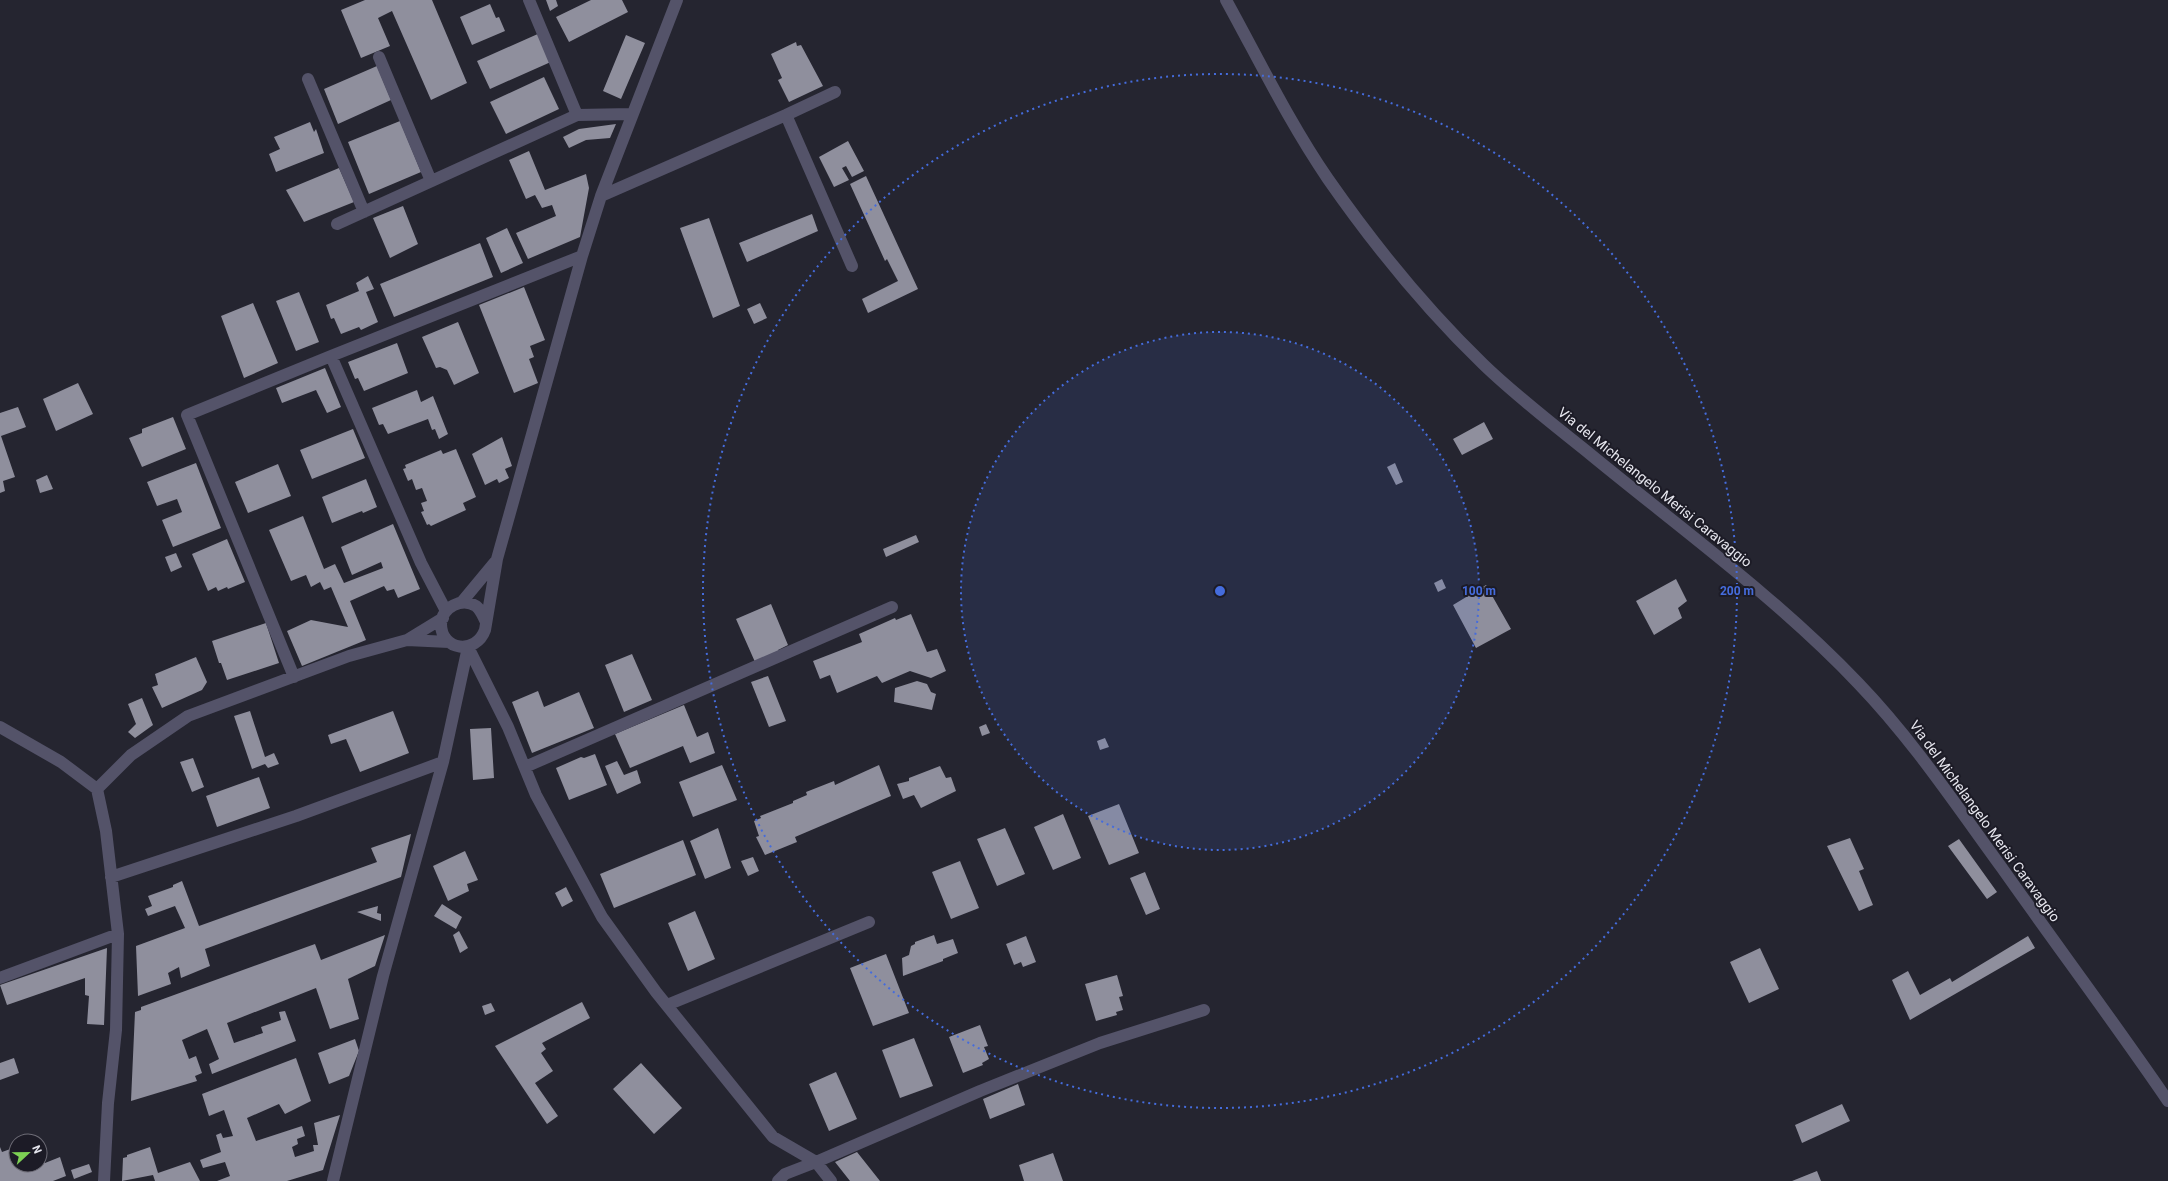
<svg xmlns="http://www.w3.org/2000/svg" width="2168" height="1181" font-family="Roboto,sans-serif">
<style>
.building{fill:#8f8f9d}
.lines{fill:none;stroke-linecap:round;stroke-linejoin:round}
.minor{stroke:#545369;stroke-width:12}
.ring{fill:none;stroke:#456cdc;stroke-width:2;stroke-dasharray:2 4}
.labels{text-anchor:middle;stroke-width:4;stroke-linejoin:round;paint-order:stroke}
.street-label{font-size:14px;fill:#e6e6ee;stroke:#1c1b26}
.centre{fill:#456cdc;stroke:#1c1b26;stroke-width:2}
.ring-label{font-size:12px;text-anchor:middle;font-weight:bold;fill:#456cdc;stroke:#1c1b26;stroke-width:4;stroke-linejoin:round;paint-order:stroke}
</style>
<rect width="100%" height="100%" fill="#252530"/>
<path class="building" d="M 365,0 L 432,0 L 467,83 L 431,100 L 392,11 L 378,18 L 390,46 L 361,58 L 341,10 Z
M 546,0 L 556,0 L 558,6 L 550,11 Z
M 591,0 L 622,0 L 628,12 L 569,42 L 556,17 Z
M 490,4 L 496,18 L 499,17 L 505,31 L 472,45 L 460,17 Z
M 540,33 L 553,61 L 490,89 L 477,61 Z
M 626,35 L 645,43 L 621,99 L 603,91 Z
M 796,42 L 797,46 L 801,45 L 823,86 L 789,102 L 778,80 L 782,78 L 771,54 Z
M 377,66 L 391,100 L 338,124 L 324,89 Z
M 544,77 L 559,109 L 506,134 L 490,102 Z
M 400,121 L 421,172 L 369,194 L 348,142 Z
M 310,122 L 314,132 L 316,129 L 324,153 L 276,172 L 269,154 L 280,149 L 274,137 Z
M 616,124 L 610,138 L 586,140 L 569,148 L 563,137 L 579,129 Z
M 848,141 L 864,171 L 852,177 L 846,166 L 842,168 L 849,180 L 834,187 L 819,157 Z
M 529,151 L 545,190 L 586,174 L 589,188 L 580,237 L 528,259 L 516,233 L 556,216 L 552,205 L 542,208 L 535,195 L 526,199 L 509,160 Z
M 339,168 L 354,202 L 304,222 L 286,190 Z
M 866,176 L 918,289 L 868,313 L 862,299 L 898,281 L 887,259 L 885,261 L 850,184 Z
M 403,206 L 418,244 L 390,258 L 373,218 Z
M 812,214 L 818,231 L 747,262 L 739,243 Z
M 709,218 L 740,306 L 713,318 L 680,228 Z
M 507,228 L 523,263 L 501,273 L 486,238 Z
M 480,243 L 493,277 L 394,317 L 380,284 Z
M 368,276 L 374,289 L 366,292 L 378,322 L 361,330 L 359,327 L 341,334 L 334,318 L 331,319 L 326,305 L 359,291 L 356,283 Z
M 524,287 L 545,340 L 530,346 L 534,357 L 529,359 L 538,383 L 514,393 L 479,305 Z
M 299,292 L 319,342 L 296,351 L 276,301 Z
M 253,303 L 278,363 L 244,378 L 221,316 Z
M 760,303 L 767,318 L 754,324 L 747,309 Z
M 458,322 L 479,373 L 454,385 L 447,370 L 440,367 L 436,368 L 422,337 Z
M 397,343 L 408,373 L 364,391 L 358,378 L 355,379 L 348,362 Z
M 325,368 L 341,407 L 327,413 L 316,390 L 282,403 L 276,388 Z
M 78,383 L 93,414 L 56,431 L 43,399 Z
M 417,390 L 421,402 L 433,396 L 448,434 L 439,439 L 435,429 L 432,430 L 428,419 L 388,434 L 383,424 L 379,425 L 372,408 Z
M 18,407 L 26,427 L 1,436 L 15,477 L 3,481 L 5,491 L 0,493 L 0,413 Z
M 173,417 L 186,449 L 142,467 L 129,438 L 142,433 L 142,429 Z
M 1484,422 L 1493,439 L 1462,455 L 1453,439 Z
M 353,429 L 365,458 L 312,479 L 300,450 Z
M 502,437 L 512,466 L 505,469 L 509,478 L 499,483 L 497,479 L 485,485 L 472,454 Z
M 456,449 L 476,497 L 463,503 L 466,510 L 431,526 L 429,524 L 427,525 L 421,512 L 424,511 L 421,503 L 427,501 L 422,488 L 416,490 L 412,479 L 408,481 L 403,469 L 406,468 L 405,465 L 441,450 L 443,454 Z
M 196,463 L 221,528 L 173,547 L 162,520 L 182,512 L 177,499 L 157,506 L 147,482 Z
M 1395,463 L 1403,482 L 1396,485 L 1387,467 Z
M 278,464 L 291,496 L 248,513 L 235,482 Z
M 47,475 L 53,489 L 40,493 L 36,480 Z
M 366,479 L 377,507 L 363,513 L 362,511 L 332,523 L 322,497 Z
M 303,516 L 324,569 L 335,564 L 344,583 L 383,568 L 381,562 L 352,575 L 341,547 L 393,524 L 420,589 L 398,598 L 394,589 L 387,591 L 384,586 L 350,601 L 366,640 L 302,666 L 287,631 L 311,620 L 348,627 L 331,587 L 324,590 L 320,582 L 311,587 L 306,575 L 291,581 L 269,530 Z
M 916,535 L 919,542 L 886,557 L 883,549 Z
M 227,539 L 245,582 L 228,589 L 227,587 L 218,591 L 216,587 L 208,591 L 192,554 Z
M 176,553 L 182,567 L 171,572 L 165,557 Z
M 1442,579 L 1446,588 L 1438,592 L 1434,583 Z
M 1676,579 L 1687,601 L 1678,608 L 1682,618 L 1654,635 L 1636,601 Z
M 1486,585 L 1511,629 L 1476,648 L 1453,605 Z
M 771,604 L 788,645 L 778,650 L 779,652 L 755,662 L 736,619 Z
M 911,614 L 927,652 L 937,649 L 946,671 L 931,678 L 910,671 L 882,683 L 877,676 L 837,693 L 830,675 L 820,679 L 813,661 L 862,642 L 859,634 L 895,618 L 896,620 Z
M 266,623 L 279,663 L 227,680 L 221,663 L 219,663 L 212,641 Z
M 632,654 L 652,700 L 624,712 L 605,665 Z
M 196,657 L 207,682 L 202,690 L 162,708 L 152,687 L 158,685 L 155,674 Z
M 768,676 L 786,721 L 769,727 L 751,682 Z
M 917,681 L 927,684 L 931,692 L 936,694 L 932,710 L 894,702 L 895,688 Z
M 538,691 L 544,707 L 579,692 L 594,728 L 532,753 L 512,702 Z
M 142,698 L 153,725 L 135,738 L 128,732 L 136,724 L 128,704 Z
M 684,705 L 697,737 L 708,732 L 715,753 L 690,763 L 683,746 L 630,768 L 615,734 Z
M 250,711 L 265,757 L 274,753 L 279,764 L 268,768 L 265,764 L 252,769 L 234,716 Z
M 393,711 L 409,753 L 360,772 L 346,739 L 331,744 L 328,735 Z
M 986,724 L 990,733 L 982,736 L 979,727 Z
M 491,728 L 494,778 L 473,780 L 470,729 Z
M 1105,738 L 1109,747 L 1100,750 L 1097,741 Z
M 595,754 L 607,785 L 569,800 L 556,768 L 581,757 L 584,758 Z
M 193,758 L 204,787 L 192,792 L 180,762 Z
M 617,761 L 624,775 L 637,770 L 641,783 L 617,794 L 605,766 Z
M 722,765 L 737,800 L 693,817 L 679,782 Z
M 879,765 L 891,796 L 795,837 L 797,842 L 765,855 L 756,837 L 759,836 L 754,821 L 761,818 L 760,816 L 793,803 L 793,801 L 807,795 L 806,792 L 834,781 L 835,785 Z
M 940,766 L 946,778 L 951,777 L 956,791 L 921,808 L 914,795 L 903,799 L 897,784 L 909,781 L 909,778 Z
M 259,777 L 270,808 L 217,827 L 206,796 Z
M 1119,804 L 1139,853 L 1109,865 L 1088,816 Z
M 1063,814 L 1081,858 L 1053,870 L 1034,827 Z
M 718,828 L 731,868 L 705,879 L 690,841 Z
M 1005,828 L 1025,874 L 997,886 L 977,839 Z
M 411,834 L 401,877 L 205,949 L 210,966 L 181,978 L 179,967 L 168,973 L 171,984 L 138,996 L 136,946 L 185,928 L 175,906 L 148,916 L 145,909 L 152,906 L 148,896 L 173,887 L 173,885 L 182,881 L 199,926 L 377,862 L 371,848 Z
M 1850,838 L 1864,869 L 1859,871 L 1873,905 L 1859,911 L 1827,846 Z
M 1959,839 L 1997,892 L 1987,899 L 1948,846 Z
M 683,840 L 696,875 L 614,908 L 600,874 Z
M 465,851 L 478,880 L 467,884 L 469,891 L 448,901 L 433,866 Z
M 753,857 L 759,871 L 748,876 L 741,861 Z
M 960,861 L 979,908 L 951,919 L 932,872 Z
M 1145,872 L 1160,909 L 1146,915 L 1130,878 Z
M 566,887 L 573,901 L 562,907 L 555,893 Z
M 442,904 L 462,917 L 456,929 L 434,916 Z
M 378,906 L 377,913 L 381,914 L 381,921 L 357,912 Z
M 695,911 L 715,959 L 688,971 L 668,923 Z
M 459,931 L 468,948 L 460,953 L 453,935 Z
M 385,935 L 375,966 L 348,979 L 359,1019 L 330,1029 L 316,988 L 227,1023 L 234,1043 L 263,1033 L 261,1027 L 281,1020 L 279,1012 L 285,1011 L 296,1041 L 212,1074 L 209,1064 L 219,1059 L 207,1029 L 182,1040 L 189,1059 L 196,1056 L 202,1073 L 195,1076 L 197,1081 L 131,1101 L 135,1012 L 141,1010 L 141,1007 L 315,944 L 321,960 Z
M 934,935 L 937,944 L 953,939 L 958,953 L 943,959 L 943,961 L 903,976 L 902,958 L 909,955 L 911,946 L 915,944 L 915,942 Z
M 1026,936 L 1036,962 L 1023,967 L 1021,962 L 1014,965 L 1006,944 Z
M 2028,936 L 2035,948 L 1910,1020 L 1892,980 L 1908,971 L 1920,995 L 1950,978 L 1952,982 Z
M 107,948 L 104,1025 L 87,1024 L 89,996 L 85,995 L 85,978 L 7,1005 L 0,985 Z
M 1760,948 L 1779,989 L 1749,1003 L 1730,962 Z
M 886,954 L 909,1013 L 873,1026 L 850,968 Z
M 1117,975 L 1123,996 L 1119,997 L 1123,1010 L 1116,1012 L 1117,1015 L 1096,1021 L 1085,984 Z
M 582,1002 L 590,1018 L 542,1043 L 546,1049 L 541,1053 L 553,1071 L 535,1083 L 558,1116 L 547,1124 L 495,1046 Z
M 491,1003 L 495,1011 L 485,1015 L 482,1006 Z
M 980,1025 L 988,1046 L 984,1047 L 989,1059 L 982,1063 L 983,1065 L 963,1073 L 949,1037 Z
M 914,1038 L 933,1086 L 900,1098 L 882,1050 Z
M 355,1039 L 359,1051 L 349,1076 L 329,1084 L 318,1053 Z
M 14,1058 L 19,1073 L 0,1080 L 0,1063 Z
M 296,1058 L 311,1101 L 285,1114 L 279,1104 L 247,1118 L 256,1141 L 302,1126 L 305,1136 L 297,1139 L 298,1144 L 292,1147 L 295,1157 L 314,1151 L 313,1145 L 318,1145 L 314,1123 L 340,1115 L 323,1170 L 287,1181 L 217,1181 L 230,1176 L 225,1162 L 203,1168 L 200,1160 L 221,1152 L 216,1135 L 221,1133 L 223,1138 L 233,1136 L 224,1110 L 209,1116 L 202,1094 Z
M 641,1063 L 682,1108 L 654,1134 L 613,1089 Z
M 836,1072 L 857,1119 L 829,1131 L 809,1084 Z
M 1018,1084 L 1025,1105 L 990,1119 L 983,1099 Z
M 1842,1104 L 1850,1121 L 1802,1143 L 1795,1125 Z
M 0,1147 L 2,1152 L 16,1147 L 16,1165 L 40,1165 L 40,1151 L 45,1163 L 60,1157 L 66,1176 L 53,1181 L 0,1181 Z
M 150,1147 L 158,1173 L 190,1162 L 200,1181 L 155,1181 L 153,1175 L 122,1181 L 123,1158 L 127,1157 L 127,1155 Z
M 857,1152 L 880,1181 L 850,1181 L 835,1162 Z
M 1053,1153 L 1063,1181 L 1024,1181 L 1019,1165 Z
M 89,1164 L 92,1172 L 74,1179 L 71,1170 Z
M 1817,1171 L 1821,1181 L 1792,1181 Z"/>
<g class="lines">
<path class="minor" d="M 529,0 L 577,115 L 632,114
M 1226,0 C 1259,60 1289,122 1328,179 C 1374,245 1425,308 1483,364 C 1516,396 1554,425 1590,454 C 1680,528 1777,598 1858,683 C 1912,739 1956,805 2002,868 C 2057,946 2114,1022 2168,1101
M 379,57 L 431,181
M 308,79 L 364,212
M 786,115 L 852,266
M 601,196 L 786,115 L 835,92
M 337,224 L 577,115
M 331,356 L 421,563 L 446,611
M 461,603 L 495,562
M 486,622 C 483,616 481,610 476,606 C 462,597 442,607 441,624 C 441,651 476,655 485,630 L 497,559 L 582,256 L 601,196 L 677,0
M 407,640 L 449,642
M 468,647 L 508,727 L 536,795 L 602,917 L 656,992 L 773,1137 L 816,1162 L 831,1181
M 294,677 L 187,415 L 331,356 L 582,256
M 0,727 L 61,762 L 97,789 L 106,831 L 118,934 L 116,1030 L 108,1103 L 104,1181
M 525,767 L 892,607
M 97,789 L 131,755 L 188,716 L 349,656 L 407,640 L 443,618
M 111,877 L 296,816 L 443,762
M 0,978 L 118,934
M 667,1005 L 869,922
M 333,1181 L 383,976 L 443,762 L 468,647
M 778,1181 L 785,1174 L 816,1162 L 980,1091 L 1100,1043 L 1204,1010"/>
</g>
<circle cx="1220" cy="591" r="259" fill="#456cdc" fill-opacity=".12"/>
<g class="ring">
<circle cx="1220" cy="591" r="259"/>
<circle cx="1220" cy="591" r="517"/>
</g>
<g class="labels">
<g class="street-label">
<text transform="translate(1655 487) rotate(39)" y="5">Via del Michelangelo Merisi Caravaggio</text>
<text transform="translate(1985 821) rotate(54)" y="5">Via del Michelangelo Merisi Caravaggio</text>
</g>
</g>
<circle cx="1220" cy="591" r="6" class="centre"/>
<g class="ring-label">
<text x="1479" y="595">100 m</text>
<text x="1737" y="595">200 m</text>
</g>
<g transform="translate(28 1153) rotate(68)"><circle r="19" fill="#1c1b26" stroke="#6d6c76"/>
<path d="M0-3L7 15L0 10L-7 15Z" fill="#7dd154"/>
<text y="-6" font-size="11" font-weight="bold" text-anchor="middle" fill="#e6e6ee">N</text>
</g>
</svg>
